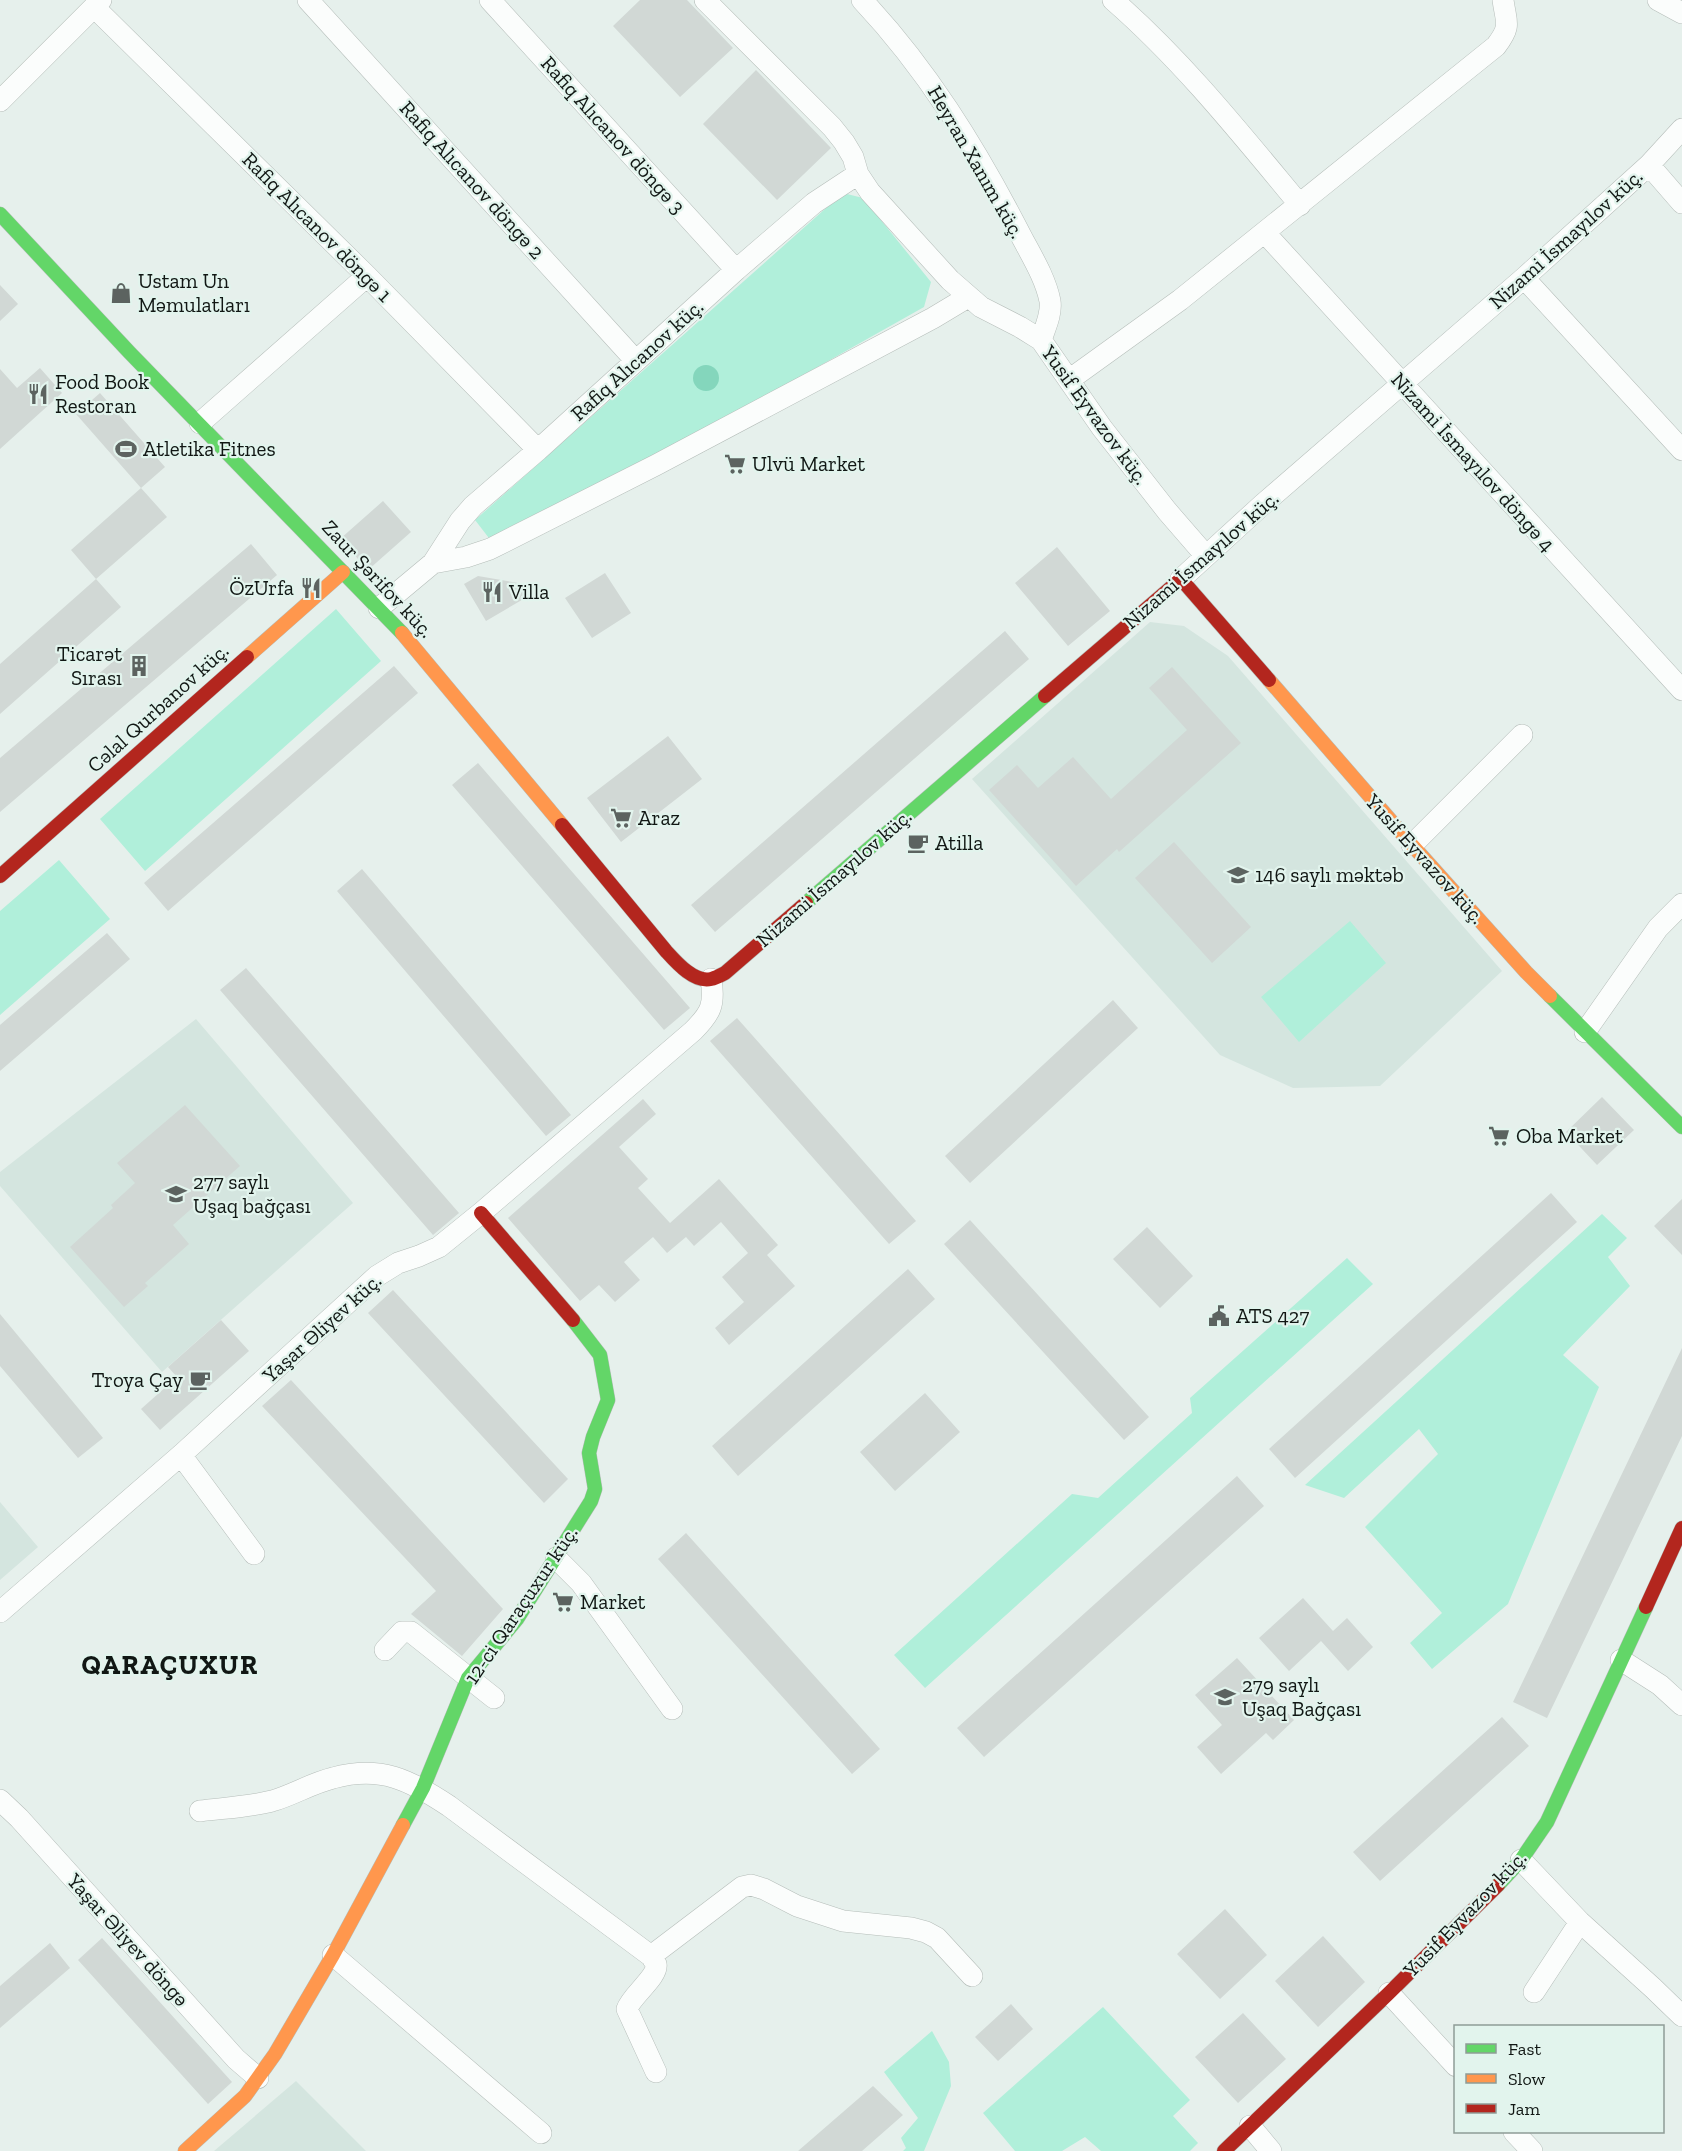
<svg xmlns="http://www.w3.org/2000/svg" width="1682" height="2151" font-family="'Zilla Slab',serif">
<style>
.built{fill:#d4e5df}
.green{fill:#b0efda}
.water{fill:#84d6bc}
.building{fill:#d1d8d5}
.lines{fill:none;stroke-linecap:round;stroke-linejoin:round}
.street-casing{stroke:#b5bdb9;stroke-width:22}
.fast-casing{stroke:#b5bdb9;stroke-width:15}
.slow-casing{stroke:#b5bdb9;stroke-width:15}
.jam-casing{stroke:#b5bdb9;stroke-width:15}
.street{stroke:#fbfdfc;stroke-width:21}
.fast{stroke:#63d668;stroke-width:14}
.slow{stroke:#ff974d;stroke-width:14}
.jam{stroke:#b3261e;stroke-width:14}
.labels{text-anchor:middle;stroke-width:4.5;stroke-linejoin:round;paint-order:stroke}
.street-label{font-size:21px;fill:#111714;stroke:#e2f4ed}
.poi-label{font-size:21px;fill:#111714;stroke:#e2f4ed;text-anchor:start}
.district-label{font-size:27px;font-weight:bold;letter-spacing:1.5px;fill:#111714;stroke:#e2f4ed}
</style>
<rect width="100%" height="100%" fill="#e6f0ec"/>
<path class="built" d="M 1150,622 L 1184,626 L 1228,656 L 1502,971 L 1380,1086 L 1293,1088 L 1220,1055 L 972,779 Z
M 196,1019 L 353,1203 L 162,1372 L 0,1186 L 0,1172 Z
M 0,1502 L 38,1547 L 0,1580 Z
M 296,2081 L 366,2151 L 214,2151 Z"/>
<path class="green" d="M 843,193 L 863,198 L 931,282 L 924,307 L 725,419 L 492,542 L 475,520 Z
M 336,609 L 381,661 L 145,871 L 100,819 Z
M 59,860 L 110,919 L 0,1015 L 0,911 Z
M 1350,921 L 1386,963 L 1299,1042 L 1261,997 Z
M 1602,1214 L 1627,1238 L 1608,1257 L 1630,1286 L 1563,1355 L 1599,1387 L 1508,1604 L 1432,1669 L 1410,1643 L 1442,1613 L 1365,1527 L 1438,1454 L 1419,1429 L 1344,1498 L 1305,1485 Z
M 1347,1258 L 1373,1284 L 925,1688 L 894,1655 L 1072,1494 L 1098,1498 L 1192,1413 L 1190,1398 Z
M 1103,2007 L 1190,2100 L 1173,2116 L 1198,2143 L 1190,2151 L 1101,2151 L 1085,2137 L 1062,2151 L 1015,2151 L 983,2113 Z
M 932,2031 L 949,2062 L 951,2086 L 924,2151 L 903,2151 L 906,2148 L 901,2138 L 918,2118 L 884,2072 Z"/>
<path class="water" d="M693 378a13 13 0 1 1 26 0a13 13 0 1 1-26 0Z"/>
<path class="building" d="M 640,0 L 687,0 L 733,48 L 680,97 L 613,26 Z
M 756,70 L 831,148 L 777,200 L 703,124 Z
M 0,285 L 18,304 L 0,321 Z
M 40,368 L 62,393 L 0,449 L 0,369 L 17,388 Z
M 100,393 L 165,467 L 141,488 L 76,414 Z
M 141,488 L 167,517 L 96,579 L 71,550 Z
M 383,501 L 411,532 L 368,570 L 340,539 Z
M 251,544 L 277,575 L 0,812 L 0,758 Z
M 1057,547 L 1110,611 L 1068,646 L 1015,583 Z
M 605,573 L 631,613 L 592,638 L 565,598 Z
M 478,576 L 518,583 L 527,597 L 486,621 L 464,584 Z
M 96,579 L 121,607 L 0,714 L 0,664 Z
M 1005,631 L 1029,659 L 715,932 L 691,905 Z
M 394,666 L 418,693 L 168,911 L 144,883 Z
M 1172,667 L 1241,743 L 1119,852 L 1117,849 L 1076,886 L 989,790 L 1017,765 L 1038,788 L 1073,757 L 1111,799 L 1187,730 L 1149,688 Z
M 668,736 L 702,779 L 621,842 L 587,798 Z
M 478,763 L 690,1008 L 664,1030 L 452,785 Z
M 1174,842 L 1251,927 L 1212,963 L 1135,878 Z
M 362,869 L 571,1115 L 546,1136 L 337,891 Z
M 107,933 L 130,959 L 0,1071 L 0,1025 Z
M 246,968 L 459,1213 L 433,1235 L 220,990 Z
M 1113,1000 L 1138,1028 L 970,1183 L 945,1156 Z
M 737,1018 L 916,1221 L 889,1244 L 710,1041 Z
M 1602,1097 L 1634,1130 L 1597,1165 L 1566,1132 Z
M 643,1099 L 656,1114 L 619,1147 L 648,1179 L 638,1188 L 670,1223 L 719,1179 L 778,1245 L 767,1255 L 795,1286 L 729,1345 L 715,1328 L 744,1302 L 722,1277 L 748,1253 L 721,1222 L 694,1246 L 686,1237 L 667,1253 L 653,1237 L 624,1262 L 640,1280 L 615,1302 L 599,1285 L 580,1301 L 508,1218 Z
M 185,1105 L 240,1166 L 173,1225 L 189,1244 L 145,1283 L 148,1286 L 124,1307 L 70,1247 L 113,1208 L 111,1205 L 135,1183 L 117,1163 Z
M 1551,1193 L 1577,1222 L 1295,1478 L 1269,1449 Z
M 1682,1199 L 1682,1255 L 1654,1226 Z
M 970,1220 L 1149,1417 L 1124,1440 L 944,1244 Z
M 1147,1227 L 1193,1276 L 1160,1308 L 1113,1259 Z
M 908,1269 L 935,1299 L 738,1476 L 712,1446 Z
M 393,1290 L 568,1479 L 544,1503 L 368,1313 Z
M 0,1314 L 103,1438 L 78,1458 L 0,1366 Z
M 221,1320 L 249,1351 L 160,1430 L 141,1409 L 177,1377 L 168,1367 Z
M 1682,1348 L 1682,1436 L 1547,1718 L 1513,1702 Z
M 291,1380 L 503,1609 L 462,1656 L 411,1614 L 436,1591 L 262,1406 Z
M 925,1393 L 960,1432 L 895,1491 L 860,1452 Z
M 1237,1476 L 1264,1506 L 984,1757 L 957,1728 Z
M 686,1533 L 880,1749 L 852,1774 L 658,1559 Z
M 1303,1598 L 1333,1631 L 1347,1618 L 1373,1647 L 1348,1671 L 1321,1641 L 1289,1671 L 1259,1638 Z
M 1237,1658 L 1294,1720 L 1273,1740 L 1266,1733 L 1221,1774 L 1197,1747 L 1222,1725 L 1195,1695 Z
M 1502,1717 L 1529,1746 L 1380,1881 L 1353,1852 Z
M 1225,1909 L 1267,1955 L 1220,1999 L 1177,1954 Z
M 1323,1936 L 1365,1982 L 1318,2027 L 1275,1981 Z
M 102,1938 L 232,2082 L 208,2104 L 78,1960 Z
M 50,1943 L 70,1968 L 0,2028 L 0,1986 Z
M 1011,2004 L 1033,2029 L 998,2061 L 975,2037 Z
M 1243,2013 L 1286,2059 L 1238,2103 L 1195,2057 Z
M 873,2086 L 903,2115 L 862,2151 L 798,2151 Z"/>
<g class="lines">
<defs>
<path id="street" d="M 308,0 L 636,361
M 490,0 L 736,270
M 705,0 L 832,127 L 844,142 L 853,157 L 858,174 L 870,192 L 950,280 L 981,307 L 1020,327 L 1041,340 L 1102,428 L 1167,511 L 1206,556
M 862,0 C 926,68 975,147 1018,230 C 1029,252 1045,276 1050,301 C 1052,314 1045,328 1041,340
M 1113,0 C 1183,61 1241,134 1300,205
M 1658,0 L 1682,13
M 94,7 L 367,276 L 538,450
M 0,101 L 101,0
M 1649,165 L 1682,203
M 1265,233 L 1682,690
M 1524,278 L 1682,450
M 1069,380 L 1180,300 L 1496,46 C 1512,25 1506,23 1503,0
M 200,423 L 367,276
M 433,563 L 460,521 L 473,506 L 538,450 L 736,270 L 814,203 L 858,174
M 1181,579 L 1262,505 L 1524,278 L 1649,165 L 1682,129
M 379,608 L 433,563 L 466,557 L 490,549 L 656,465 L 933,318 L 968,297
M 1412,845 L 1522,735
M 1585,1032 L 1658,928 L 1682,904
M 181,1455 L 254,1554
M 556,1558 L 581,1583 L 672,1709
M 0,1612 L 181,1455 L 377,1276 L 398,1263 L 419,1256 L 439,1247 L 481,1213 L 693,1031 C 711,1013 715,1005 711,979
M 385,1650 L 402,1632 L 411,1632 L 494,1698
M 1621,1660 L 1660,1685 L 1682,1705
M 0,1800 L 19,1818 L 236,2059 L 258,2078
M 200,1811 C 223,1808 249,1807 272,1801 C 293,1795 312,1783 333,1778 C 381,1765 410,1780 449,1806 L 651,1956 L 742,1887 L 751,1885 L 764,1889 L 797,1906 L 843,1921 L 911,1928 L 926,1932 L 937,1938 L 972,1976
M 1521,1860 L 1580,1922 L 1653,1988 L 1682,2016
M 333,1955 L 541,2133
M 651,1956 C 652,1959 655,1961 656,1964 C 659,1976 631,1996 627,2009 L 656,2072
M 1534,1992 L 1580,1922
M 1389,1993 L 1456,2066
M 1250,2126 L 1271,2151
M 1514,2132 L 1532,2151"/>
<path id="fast" d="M 0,214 L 130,353 L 402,633
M 806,903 L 1045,696
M 1550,996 L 1682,1127
M 403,1825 L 423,1788 L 468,1678 L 517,1619 L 591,1501 L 595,1489 L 589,1453 L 593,1437 L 608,1400 L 600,1355 L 573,1320
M 1498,1885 L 1521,1860 L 1547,1822 L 1646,1607"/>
<path id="slow" d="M 402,633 L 562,825
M 247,657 L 343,572
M 1269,680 L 1412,845 L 1526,972 L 1550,996
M 185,2151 L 245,2096 L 275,2054 L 333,1955 L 403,1825"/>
<path id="jam" d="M 1045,696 L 1181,579 L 1269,680
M 562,825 L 666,951 C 676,962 694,983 711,979 C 716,978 721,975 725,973 L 806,903
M 0,876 L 247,657
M 481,1213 L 573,1320
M 1646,1607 L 1682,1528
M 1224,2151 L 1389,1993 L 1498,1885"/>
</defs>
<use href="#street" class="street-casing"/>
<use href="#fast" class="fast-casing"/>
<use href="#slow" class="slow-casing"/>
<use href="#jam" class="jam-casing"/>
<use href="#street" class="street"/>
<use href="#fast" class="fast"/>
<use href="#slow" class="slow"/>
<use href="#jam" class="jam"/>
</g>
<defs>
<symbol id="shop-bare" viewBox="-9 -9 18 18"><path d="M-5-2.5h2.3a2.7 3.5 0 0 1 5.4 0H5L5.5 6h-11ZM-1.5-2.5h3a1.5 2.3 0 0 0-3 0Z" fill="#5c6360" stroke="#e2f4ed" stroke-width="2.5" paint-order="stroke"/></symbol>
<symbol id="restaurant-bare" viewBox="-9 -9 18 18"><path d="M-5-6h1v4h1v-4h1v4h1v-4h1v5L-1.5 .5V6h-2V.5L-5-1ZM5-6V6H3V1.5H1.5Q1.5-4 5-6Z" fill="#5c6360" stroke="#e2f4ed" stroke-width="2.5" paint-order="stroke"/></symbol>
<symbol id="stadium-bare" viewBox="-9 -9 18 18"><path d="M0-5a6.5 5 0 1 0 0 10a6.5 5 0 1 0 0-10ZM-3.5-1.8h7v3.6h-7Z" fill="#5c6360" stroke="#e2f4ed" stroke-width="2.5" paint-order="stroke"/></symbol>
<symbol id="supermarket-bare" viewBox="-9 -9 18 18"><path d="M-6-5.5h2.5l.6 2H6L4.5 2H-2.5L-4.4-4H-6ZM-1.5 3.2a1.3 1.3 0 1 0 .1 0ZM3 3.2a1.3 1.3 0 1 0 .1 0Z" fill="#5c6360" stroke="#e2f4ed" stroke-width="2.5" paint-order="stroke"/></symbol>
<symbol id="building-bare" viewBox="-9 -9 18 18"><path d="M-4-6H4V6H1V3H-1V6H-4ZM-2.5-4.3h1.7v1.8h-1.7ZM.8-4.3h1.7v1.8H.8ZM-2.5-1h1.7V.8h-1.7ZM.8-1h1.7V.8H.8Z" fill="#5c6360" stroke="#e2f4ed" stroke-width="2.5" paint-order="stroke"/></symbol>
<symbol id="cafe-bare" viewBox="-9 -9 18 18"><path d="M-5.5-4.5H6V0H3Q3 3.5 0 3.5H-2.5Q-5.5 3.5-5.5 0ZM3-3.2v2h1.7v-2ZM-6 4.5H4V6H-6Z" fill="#5c6360" stroke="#e2f4ed" stroke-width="2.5" paint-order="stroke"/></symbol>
<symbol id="school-bare" viewBox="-9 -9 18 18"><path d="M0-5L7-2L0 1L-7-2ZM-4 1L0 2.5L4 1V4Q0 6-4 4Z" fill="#5c6360" stroke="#e2f4ed" stroke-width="2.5" paint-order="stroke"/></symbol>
<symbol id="civic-bare" viewBox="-9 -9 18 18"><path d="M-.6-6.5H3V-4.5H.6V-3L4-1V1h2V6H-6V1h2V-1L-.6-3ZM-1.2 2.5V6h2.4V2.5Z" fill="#5c6360" stroke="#e2f4ed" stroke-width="2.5" paint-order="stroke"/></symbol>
</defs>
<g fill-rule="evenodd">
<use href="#shop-bare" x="106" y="278" width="30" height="30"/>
<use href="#restaurant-bare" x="23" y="379" width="30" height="30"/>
<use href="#stadium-bare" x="111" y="434" width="30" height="30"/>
<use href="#supermarket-bare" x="720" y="449" width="30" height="30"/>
<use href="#restaurant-bare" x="296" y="573" width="30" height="30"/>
<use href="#restaurant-bare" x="477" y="577" width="30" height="30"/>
<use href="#building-bare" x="124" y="651" width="30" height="30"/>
<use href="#supermarket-bare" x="606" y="803" width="30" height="30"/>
<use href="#cafe-bare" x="903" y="828" width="30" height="30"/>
<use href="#school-bare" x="1223" y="860" width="30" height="30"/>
<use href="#supermarket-bare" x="1484" y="1121" width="30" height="30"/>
<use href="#school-bare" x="161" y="1179" width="30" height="30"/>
<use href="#civic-bare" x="1204" y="1301" width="30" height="30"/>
<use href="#cafe-bare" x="185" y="1365" width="30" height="30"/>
<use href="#supermarket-bare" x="548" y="1587" width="30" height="30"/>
<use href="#school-bare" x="1210" y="1682" width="30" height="30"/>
</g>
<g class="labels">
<g class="street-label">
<text transform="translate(613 135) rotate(48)" y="7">Rafiq Alıcanov döngə 3</text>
<text transform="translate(976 162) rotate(60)" y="7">Heyran Xanım küç.</text>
<text transform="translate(472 180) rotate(48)" y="7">Rafiq Alıcanov döngə 2</text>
<text transform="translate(317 227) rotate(45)" y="7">Rafiq Alıcanov döngə 1</text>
<text transform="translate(1566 239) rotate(-42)" y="7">Nizami İsmayılov küç.</text>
<text transform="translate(637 360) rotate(-42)" y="7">Rafiq Alıcanov küç.</text>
<text transform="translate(1095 415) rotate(54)" y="7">Yusif Eyvazov küç.</text>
<text transform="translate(1473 462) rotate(48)" y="7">Nizami İsmayılov döngə 4</text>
<text transform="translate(1201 560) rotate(-41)" y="7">Nizami İsmayılov küç.</text>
<text transform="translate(378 579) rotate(47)" y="7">Zaur Şərifov küç.</text>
<text transform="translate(158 708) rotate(-42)" y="7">Cəlal Qurbanov küç.</text>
<text transform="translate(1425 859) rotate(48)" y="7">Yusif Eyvazov küç.</text>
<text transform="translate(834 878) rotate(-41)" y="7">Nizami İsmayılov küç.</text>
<text transform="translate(322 1328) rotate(-42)" y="7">Yaşar Əliyev küç.</text>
<text transform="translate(521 1605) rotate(-56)" y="7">12-ci Qaraçuxur küç.</text>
<text transform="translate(1465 1914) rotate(-46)" y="7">Yusif Eyvazov küç.</text>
<text transform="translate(128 1940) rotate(48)" y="7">Yaşar Əliyev döngə</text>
</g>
<g class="poi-label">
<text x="138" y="288">Ustam Un<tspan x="138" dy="24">Məmulatları</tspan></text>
<text x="55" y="389">Food Book<tspan x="55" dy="24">Restoran</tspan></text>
<text x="143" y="456">Atletika Fitnes</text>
<text x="752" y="471">Ulvü Market</text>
<text x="294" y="595" text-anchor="end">ÖzUrfa</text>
<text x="509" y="599">Villa</text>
<text x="122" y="661" text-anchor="end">Ticarət<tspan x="122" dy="24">Sırası</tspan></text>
<text x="638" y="825">Araz</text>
<text x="935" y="850">Atilla</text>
<text x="1255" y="882">146 saylı məktəb</text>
<text x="1516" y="1143">Oba Market</text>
<text x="193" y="1189">277 saylı<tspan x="193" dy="24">Uşaq bağçası</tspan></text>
<text x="1236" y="1323">ATS 427</text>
<text x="183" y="1387" text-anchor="end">Troya Çay</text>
<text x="580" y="1609">Market</text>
<text x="1242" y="1692">279 saylı<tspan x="1242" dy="24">Uşaq Bağçası</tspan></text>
</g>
<g class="district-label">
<text x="170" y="1674">QARAÇUXUR</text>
</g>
</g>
<rect x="1454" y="2025" width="210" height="108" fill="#e2f4ed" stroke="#8e9c96" stroke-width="1.5"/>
<rect x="1466" y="2044" width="30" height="9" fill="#63d668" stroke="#8e9c96" stroke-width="1.5"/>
<text x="1508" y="2055" font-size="18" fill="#111714">Fast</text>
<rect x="1466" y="2074" width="30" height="9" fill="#ff974d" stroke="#8e9c96" stroke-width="1.5"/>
<text x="1508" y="2085" font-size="18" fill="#111714">Slow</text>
<rect x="1466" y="2104" width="30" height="9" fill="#b3261e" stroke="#8e9c96" stroke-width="1.5"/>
<text x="1508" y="2115" font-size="18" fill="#111714">Jam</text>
</svg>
